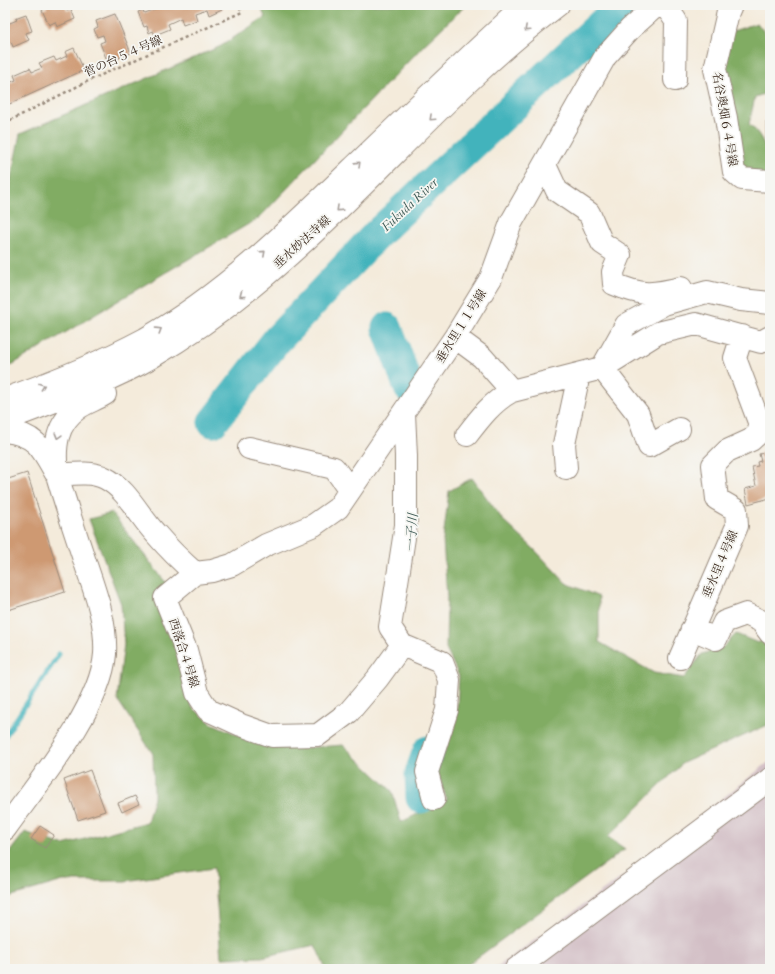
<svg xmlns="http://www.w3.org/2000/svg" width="775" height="974" font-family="Cardo,'Noto Serif JP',serif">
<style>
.industrial{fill:#d2bec5}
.forest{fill:#81ac64;stroke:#5e6b41}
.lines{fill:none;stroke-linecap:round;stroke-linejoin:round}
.stream{stroke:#43b3bc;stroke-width:5}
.river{stroke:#43b3bc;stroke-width:31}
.building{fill:#ce9972}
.minor-casing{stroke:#988a7c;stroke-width:24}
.path{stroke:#988a7c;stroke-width:2.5;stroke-dasharray:3 3;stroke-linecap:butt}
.minor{stroke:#fff;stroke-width:22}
.oneway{stroke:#a79f9a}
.labels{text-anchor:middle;stroke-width:3.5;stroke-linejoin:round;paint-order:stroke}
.street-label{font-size:12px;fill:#3b2a1e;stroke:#f6f6f2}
.water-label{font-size:13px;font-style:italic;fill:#3e5a55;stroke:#f6f6f2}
</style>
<rect width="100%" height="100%" fill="#f6f6f2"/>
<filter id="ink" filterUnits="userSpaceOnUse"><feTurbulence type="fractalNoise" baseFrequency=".025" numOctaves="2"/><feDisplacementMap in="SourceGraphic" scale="8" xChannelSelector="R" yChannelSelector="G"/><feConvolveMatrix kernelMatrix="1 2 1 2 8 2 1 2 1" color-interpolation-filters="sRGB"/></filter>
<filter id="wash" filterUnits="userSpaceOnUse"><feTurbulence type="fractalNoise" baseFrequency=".012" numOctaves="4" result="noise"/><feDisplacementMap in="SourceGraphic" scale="16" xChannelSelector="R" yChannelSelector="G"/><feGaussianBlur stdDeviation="0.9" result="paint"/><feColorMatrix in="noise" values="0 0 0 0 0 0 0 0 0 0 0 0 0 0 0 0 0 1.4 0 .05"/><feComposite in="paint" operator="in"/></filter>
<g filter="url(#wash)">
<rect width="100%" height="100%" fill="#f4ebdb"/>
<path class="industrial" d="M 770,761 L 770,969 L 494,969 L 618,880 Z"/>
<path class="forest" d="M 260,5 L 466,5 L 424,45 L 259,218 L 146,284 L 5,369 L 5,207 L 20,134 L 221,46 L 265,17 Z
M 757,23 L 770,39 L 770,92 L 755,97 L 749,124 C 760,133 766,145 768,160 L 770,160 L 770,177 L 746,170 L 739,163 L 722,95 L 730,32 Z
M 472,478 L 503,520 L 535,550 L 566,583 L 599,597 L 599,642 L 654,673 L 684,678 L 702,654 L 722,648 L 736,634 L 758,643 L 770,634 L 770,724 L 683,763 L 608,837 L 625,849 L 462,969 L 326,969 L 315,945 L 262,957 L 221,958 L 214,868 L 125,881 L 63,881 L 5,898 L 5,858 L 25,832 L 63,845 L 147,822 L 154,797 L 153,754 L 117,699 L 124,644 L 121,604 L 89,519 L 112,513 L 166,583 L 179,658 L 192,707 L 211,723 L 259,744 L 291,749 L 343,745 L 392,791 L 401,822 L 447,800 L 437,771 L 456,723 L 459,676 L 446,649 L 447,597 L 443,540 L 449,491 Z"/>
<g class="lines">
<path class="stream" d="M 5,736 L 59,654"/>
<path class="river" d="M 387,328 L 409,388
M 213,422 L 277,340 L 379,232 L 611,15 L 625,5
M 421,798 L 420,773 L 428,751"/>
</g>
<g id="blocks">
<path class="building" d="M 46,5 L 65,5 L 67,11 L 71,9 L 75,19 L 57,27 L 55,22 L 49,25 L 42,10 L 47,8 Z
M 155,5 L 221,5 L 222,9 L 209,15 L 207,9 L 195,13 L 197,20 L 183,25 L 181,18 L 168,24 L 170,29 L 155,35 L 153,31 L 149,33 L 147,26 L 144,27 L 138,12 L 143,10 L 144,13 L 157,8 Z
M 26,14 L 32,31 L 26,33 L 29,40 L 13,47 L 11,42 L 5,44 L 5,25 L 17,20 L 15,18 Z
M 115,14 L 131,53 L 114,60 L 112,55 L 106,58 L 100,43 L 105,41 L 103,35 L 97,37 L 94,29 L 98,27 L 96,21 Z
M 74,48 L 84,70 L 5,106 L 5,82 L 7,84 L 16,80 L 14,75 L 30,68 L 32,72 L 42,68 L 39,63 L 54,57 L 56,61 L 67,56 L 65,52 Z
M 766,121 L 770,121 L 770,140 L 766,139 Z
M 770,452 L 770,498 L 748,504 L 745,489 L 756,486 L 752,467 L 758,466 L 757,462 L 761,461 L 759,454 Z
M 27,473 L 65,592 L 5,611 L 5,480 Z
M 90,770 L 105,811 L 78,820 L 64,780 Z
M 135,796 L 139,804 L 122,812 L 118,803 Z
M 40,826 L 54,835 L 45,848 L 31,839 Z"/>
</g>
</g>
<g filter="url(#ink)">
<use href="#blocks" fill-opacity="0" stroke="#988a7c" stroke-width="1"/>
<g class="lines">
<defs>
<path id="minor" d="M 665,5 L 676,21 L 675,80
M 731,5 L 728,12 L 715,69 L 726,118 L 734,172 L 742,179 L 770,181
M 545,165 L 557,191 L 589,213 L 602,243 L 620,255 L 613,272 L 614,284 C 642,296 652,295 681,288
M 455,337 L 482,357 L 512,391 L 602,368 L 658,333 L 696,324 L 761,342 L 770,337
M 5,399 C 53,382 100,363 145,339 C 225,293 291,228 357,164 C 412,111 468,57 525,5
M 404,413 L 406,456 L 406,525 L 390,627 L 402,645 L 442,662 L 449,680 L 447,710 L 427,772 L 434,799
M 5,420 C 54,401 105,384 150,358 C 184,338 218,315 248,290 C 357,202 446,90 558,5
M 679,429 L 649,446 L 638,414 L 602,368 L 626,325 L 664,304 L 707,292 L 741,300 L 770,303
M 5,431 C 35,434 42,448 55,472
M 467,435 C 480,418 493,401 512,391
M 249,448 L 334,468 L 350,490
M 566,468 L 564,444 L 577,384 L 567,377
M 57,475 C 72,474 91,471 105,478 C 127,489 139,516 156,534 C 168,548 181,561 195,573
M 195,573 L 212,571 L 232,565 L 266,545 L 314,525 L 338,508 L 455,337 L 491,278 L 511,223 L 605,57 L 630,29 L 657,5
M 195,573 L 165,598 L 186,650 L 197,693 L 208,710 L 241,725 L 272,736 L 318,735 L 349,712 L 378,678 L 402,645
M 692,629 L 716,639 L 724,622 L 746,614 L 761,621 L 770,633
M 680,658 L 737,526 L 736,510 L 717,499 L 713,465 L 727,451 L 751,440 L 762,430 L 735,358 L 742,336
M 5,829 C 37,784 101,708 105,654 C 107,620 93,587 83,556 C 74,529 65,502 57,475 C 54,448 55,423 80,407 C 88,402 97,399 105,394
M 516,969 L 770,779"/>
</defs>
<use href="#minor" class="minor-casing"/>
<path class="path" d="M 5,123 L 90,80 L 242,12 L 239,5"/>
<use href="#minor" class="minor"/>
</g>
<defs><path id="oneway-chevron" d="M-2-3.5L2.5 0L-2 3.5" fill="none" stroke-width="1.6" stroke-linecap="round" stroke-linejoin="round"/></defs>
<g class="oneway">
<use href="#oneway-chevron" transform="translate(527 29) rotate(138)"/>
<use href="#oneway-chevron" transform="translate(432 118) rotate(137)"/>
<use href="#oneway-chevron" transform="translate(358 164) rotate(-44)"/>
<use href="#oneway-chevron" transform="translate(339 209) rotate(136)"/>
<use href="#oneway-chevron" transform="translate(263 253) rotate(-42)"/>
<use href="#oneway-chevron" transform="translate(242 295) rotate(143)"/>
<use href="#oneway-chevron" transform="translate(159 330) rotate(-32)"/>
<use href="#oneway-chevron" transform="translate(42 386) rotate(-20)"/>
<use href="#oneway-chevron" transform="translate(58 436) rotate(106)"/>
</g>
</g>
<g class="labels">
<g class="street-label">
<text transform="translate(123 56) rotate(-24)" y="4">菅の台５４号線</text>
<text transform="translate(725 119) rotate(80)" y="4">名谷奥畑６４号線</text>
<text transform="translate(302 242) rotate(-42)" y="4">垂水妙法寺線</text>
<text transform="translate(461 326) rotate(-58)" y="4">垂水里１１号線</text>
<text transform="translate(720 564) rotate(-67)" y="4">垂水里４号線</text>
<text transform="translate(184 653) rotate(72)" y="4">西落合４号線</text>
</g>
<g class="water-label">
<text transform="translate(409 204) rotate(-43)" y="5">Fukuda River</text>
<text transform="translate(411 533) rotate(-86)" y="5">一子川</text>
</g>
</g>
<rect width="775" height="974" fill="none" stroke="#f6f6f2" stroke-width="20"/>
</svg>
